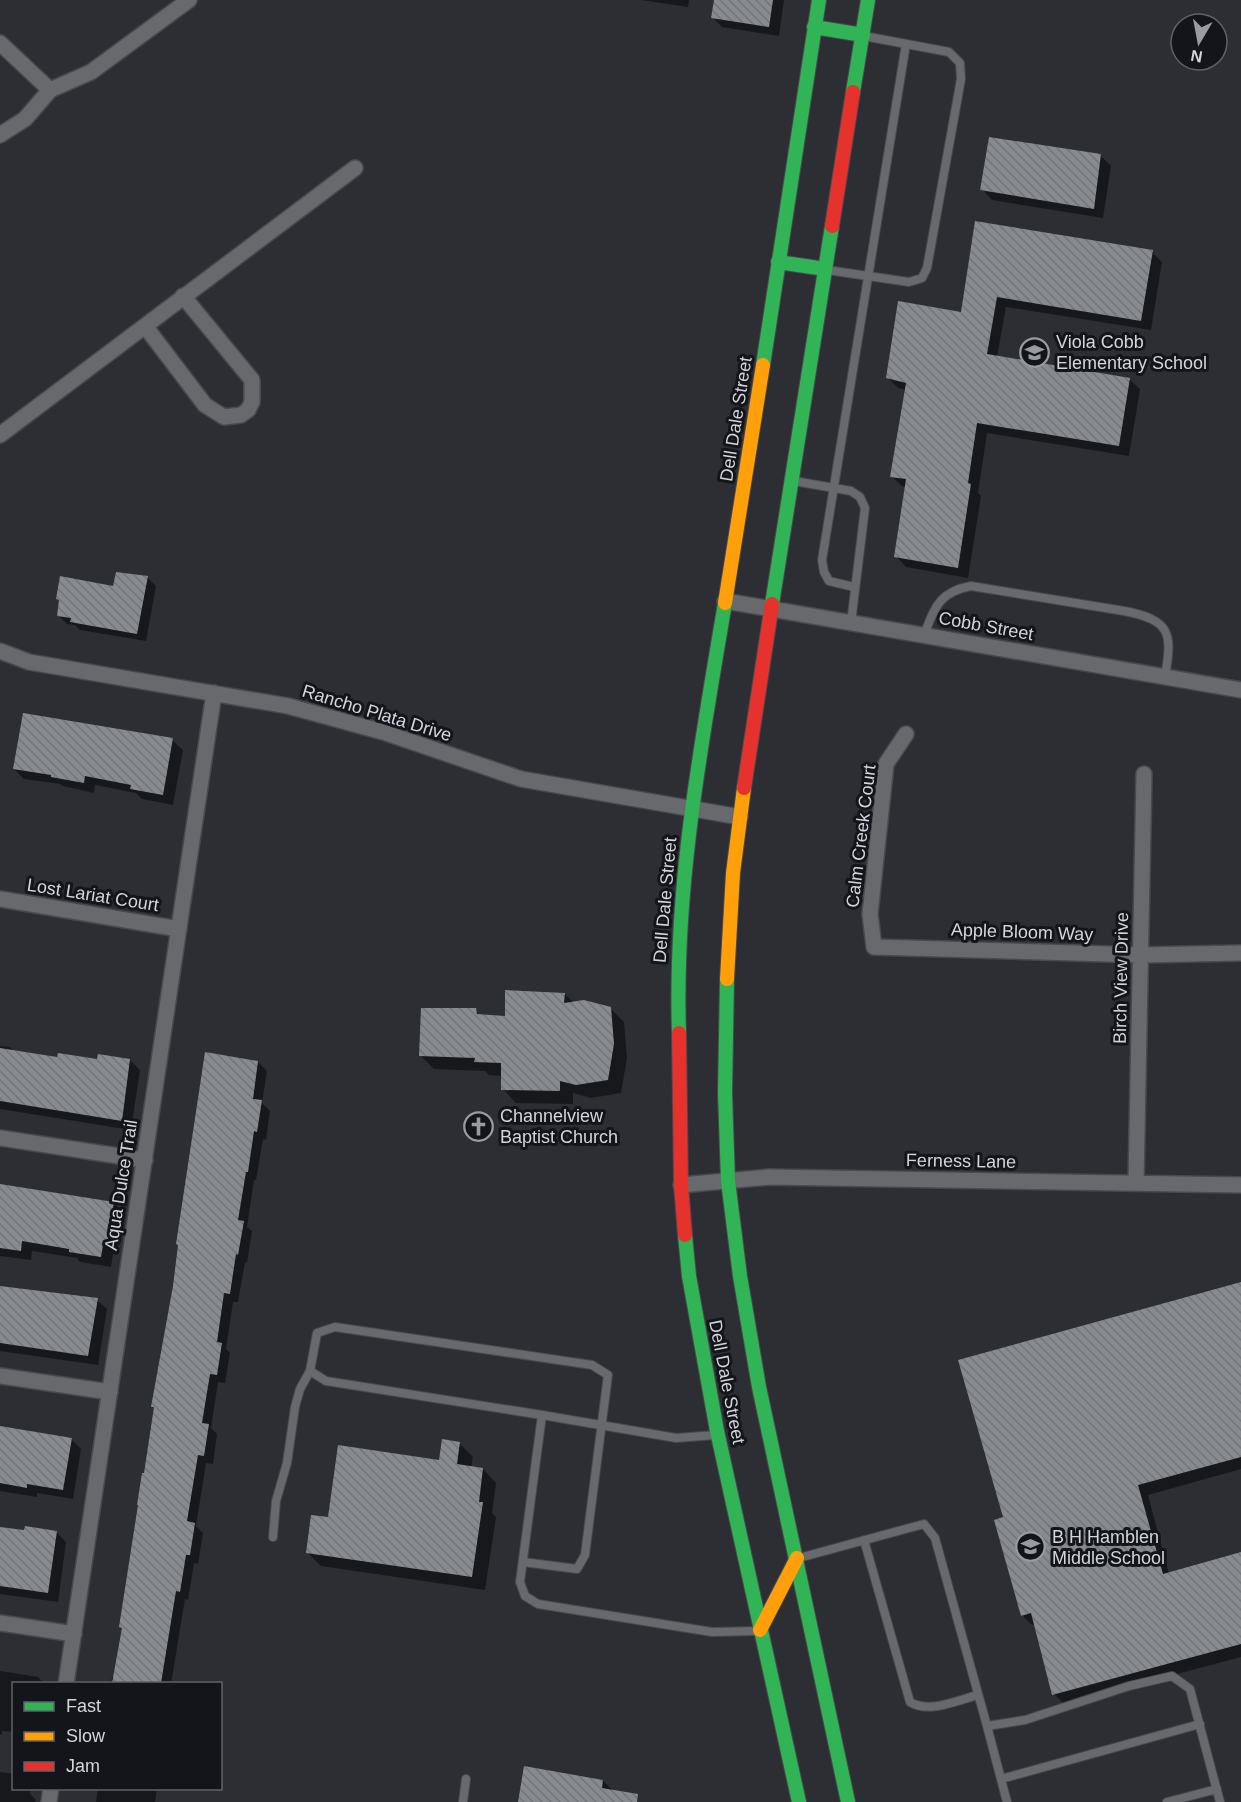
<svg xmlns="http://www.w3.org/2000/svg" width="1241" height="1802" font-family="Arial,sans-serif">
<style>
.shadow{fill:#0007}
.building{fill:url(#building-back-hatch)}
.lines{fill:none;stroke-linecap:round;stroke-linejoin:round}
.lane-casing{stroke:#47494e;stroke-width:10}
.street-casing{stroke:#47494e;stroke-width:18}
.fast-casing{stroke:#47494e;stroke-width:16}
.slow-casing{stroke:#47494e;stroke-width:16}
.jam-casing{stroke:#47494e;stroke-width:16}
.lane{stroke:#68696d;stroke-width:8}
.street{stroke:#68696d;stroke-width:15}
.fast{stroke:#30b455;stroke-width:14}
.slow{stroke:#ff9f0a;stroke-width:14}
.jam{stroke:#e5322d;stroke-width:14}
.labels{text-anchor:middle;stroke-width:6;stroke-linejoin:round;paint-order:stroke}
.poi-label{font-size:18px;fill:#d2d5dc;stroke:#13151a;text-anchor:start}
.street-label{font-size:18px;fill:#d2d5dc;stroke:#13151a}
</style>
<defs>
<pattern id="building-back-hatch" width="6" height="6" patternUnits="userSpaceOnUse" patternTransform="scale(1.5)"><rect width="6" height="6" fill="#878b90"/><path d="M-1 5l2 2M0 0l6 6M5-1l2 2" fill="none" stroke="#717479"/></pattern>
</defs>
<rect width="100%" height="100%" fill="#2c2e34"/>
<path class="shadow" d="M 641,0 L 689,0 L 688,7 Z
M 715,0 L 784,0 L 779,36 L 722,27 L 712,17 Z
M 1101,156 L 1111,166 L 1103,218 L 992,200 L 982,189 Z
M 977,223 L 1152,252 L 1162,262 L 1151,330 L 1006,307 L 997,357 L 1129,379 L 1140,389 L 1129,456 L 987,433 L 978,493 L 981,496 L 968,578 L 906,567 L 896,556 L 907,487 L 902,486 L 891,476 L 906,390 L 898,388 L 888,378 L 962,313 Z
M 148,578 L 156,586 L 146,641 L 80,630 L 75,625 L 67,624 L 58,615 L 60,601 L 58,599 L 115,587 Z
M 172,740 L 183,750 L 173,805 L 142,799 L 136,793 L 95,785 L 94,793 L 63,786 L 60,784 L 24,779 L 14,769 Z
M 565,994 L 574,1003 L 610,1008 L 624,1022 L 627,1058 L 621,1093 L 591,1098 L 573,1093 L 573,1104 L 516,1103 L 503,1089 L 503,1076 L 489,1075 L 485,1071 L 434,1069 L 420,1055 L 475,1010 L 481,1016 L 507,1018 Z
M 0,1046 L 10,1047 L 15,1052 L 59,1059 L 130,1060 L 140,1070 L 131,1130 L 0,1109 Z
M 258,1062 L 267,1071 L 262,1103 L 270,1111 L 266,1140 L 263,1139 L 256,1180 L 254,1180 L 247,1227 L 252,1231 L 247,1263 L 245,1262 L 238,1302 L 233,1302 L 226,1349 L 230,1353 L 225,1383 L 218,1382 L 211,1428 L 217,1434 L 213,1464 L 206,1463 L 196,1526 L 203,1533 L 198,1564 L 194,1563 L 188,1600 L 185,1599 L 171,1684 L 111,1684 L 112,1677 L 115,1678 L 123,1629 L 120,1627 L 146,1475 L 155,1408 L 153,1406 Z
M 0,1186 L 114,1203 L 124,1213 L 117,1255 L 113,1254 L 111,1267 L 80,1262 L 77,1258 L 32,1251 L 31,1260 L 0,1256 Z
M 1241,1284 L 1241,1469 L 1148,1495 L 1169,1574 L 1241,1553 L 1241,1657 L 1064,1704 L 1054,1694 L 1036,1624 L 1032,1625 L 1022,1615 L 1005,1519 Z
M 0,1287 L 97,1300 L 107,1309 L 98,1365 L 0,1351 Z
M 0,1428 L 71,1439 L 81,1449 L 73,1499 L 37,1493 L 37,1497 L 0,1491 Z
M 459,1443 L 473,1457 L 471,1468 L 483,1469 L 496,1483 L 492,1513 L 496,1517 L 485,1590 L 321,1566 L 307,1552 L 329,1519 L 441,1461 Z
M 0,1528 L 57,1533 L 66,1542 L 58,1602 L 0,1594 Z
M 0,1671 L 38,1677 L 45,1684 L 14,1684 L 14,1732 L 2,1731 L 2,1735 L 0,1734 Z
M 0,1772 L 14,1774 L 14,1788 L 31,1788 L 30,1794 L 36,1800 L 35,1802 L 0,1802 Z
M 603,1781 L 625,1802 L 520,1802 Z
M 98,1788 L 157,1788 L 155,1802 L 96,1802 Z"/>
<path class="building" d="M 714,0 L 773,0 L 769,27 L 711,18 Z
M 989,137 L 1101,154 L 1094,209 L 980,190 Z
M 975,221 L 1153,250 L 1141,321 L 997,297 L 987,354 L 1130,378 L 1119,446 L 977,423 L 968,483 L 971,484 L 958,568 L 894,557 L 906,479 L 890,477 L 906,383 L 886,378 L 898,301 L 961,312 Z
M 116,572 L 148,576 L 137,634 L 70,622 L 71,618 L 57,616 L 59,600 L 56,599 L 60,576 L 113,586 Z
M 23,713 L 173,738 L 163,795 L 130,789 L 131,785 L 85,776 L 84,783 L 51,777 L 51,775 L 13,769 Z
M 505,990 L 565,993 L 564,1003 L 584,1000 L 611,1007 L 614,1044 L 608,1080 L 576,1085 L 560,1081 L 560,1091 L 501,1090 L 501,1063 L 474,1062 L 475,1058 L 419,1056 L 421,1008 L 476,1008 L 477,1014 L 505,1016 Z
M 0,1048 L 57,1057 L 58,1053 L 97,1059 L 98,1054 L 130,1059 L 122,1121 L 0,1101 Z
M 205,1052 L 258,1061 L 253,1099 L 262,1100 L 257,1132 L 254,1131 L 248,1172 L 246,1172 L 238,1220 L 244,1221 L 238,1255 L 236,1254 L 230,1294 L 224,1293 L 217,1342 L 222,1343 L 217,1375 L 210,1374 L 202,1423 L 209,1424 L 204,1456 L 198,1455 L 187,1521 L 195,1523 L 190,1555 L 186,1555 L 180,1592 L 176,1591 L 161,1683 L 112,1683 L 122,1628 L 119,1627 L 138,1505 L 137,1505 L 142,1473 L 144,1473 L 154,1407 L 151,1407 L 173,1286 L 178,1245 L 176,1244 Z
M 0,1184 L 114,1202 L 107,1246 L 103,1245 L 101,1257 L 69,1252 L 69,1249 L 22,1241 L 21,1251 L 0,1248 Z
M 1241,1282 L 1241,1457 L 1138,1485 L 1163,1574 L 1241,1552 L 1241,1644 L 1052,1695 L 1031,1613 L 1021,1616 L 994,1520 L 1003,1517 L 958,1360 Z
M 0,1286 L 98,1298 L 88,1356 L 0,1343 Z
M 0,1426 L 72,1438 L 63,1490 L 27,1484 L 27,1488 L 0,1483 Z
M 442,1439 L 460,1442 L 457,1464 L 483,1468 L 479,1502 L 483,1502 L 472,1577 L 306,1553 L 311,1515 L 328,1517 L 338,1445 L 439,1460 Z
M 25,1526 L 57,1531 L 48,1593 L 0,1586 L 0,1527 L 24,1530 Z
M 524,1766 L 603,1780 L 602,1788 L 638,1794 L 637,1802 L 518,1802 Z"/>
<g class="lines">
<defs>
<path id="lane" d="M 827,270 L 909,282 L 922,278 L 927,268 L 961,79 L 960,63 L 949,52 L 864,36
M 794,481 L 851,491 L 860,497 L 865,508 L 851,623
M 854,587 L 829,581 L 824,572 L 822,560 L 906,44
M 924,635 C 935,607 939,592 971,586 L 1124,611 C 1170,620 1173,632 1165,676
M 542,1415 L 676,1438 L 716,1435
M 273,1537 L 276,1501 L 287,1463 L 295,1407 L 300,1389 L 310,1371
M 864,1540 L 910,1702 C 929,1714 958,1700 978,1695
M 799,1558 L 924,1524 L 935,1538 L 987,1726 L 1025,1720 L 1129,1686 L 1172,1676 L 1190,1689 L 1220,1802
M 523,1562 L 577,1569 L 585,1555 L 608,1375 L 592,1365 L 335,1327 L 317,1333 L 310,1371 L 326,1381 L 542,1415 L 520,1582 L 525,1596 L 538,1604 L 712,1632 L 758,1631
M 987,1726 L 1007,1802
M 1001,1779 L 1200,1724
M 463,1802 L 466,1779
M 1167,1802 L 1217,1789"/>
<path id="street" d="M 0,43 L 50,90
M 0,135 L 25,119 L 50,90 L 91,72 L 189,0
M 145,326 L 205,405 L 224,417 L 241,415 L 248,410 L 252,402 L 252,380 L 183,296
M 0,435 L 355,168
M 725,601 L 1241,690
M 0,651 L 29,662 L 288,706 L 383,732 L 521,779 L 740,817
M 906,734 L 886,764 L 870,914 L 874,947 L 1141,955 L 1241,953
M 0,899 L 179,929
M 0,1138 L 145,1160
M 1136,1183 L 1144,774
M 681,1185 L 769,1177 L 1241,1185
M 0,1376 L 110,1392
M 0,1623 L 74,1634
M 66,1684 L 214,693
M 49,1802 L 51,1788"/>
<path id="fast" d="M 814,27 L 863,35
M 853,92 L 868,0
M 778,262 L 825,269
M 763,365 L 819,0
M 772,604 L 832,226
M 727,979 L 725,1093 L 728,1181 L 740,1276 L 759,1387 L 848,1802
M 679,1033 C 674,888 701,746 725,603
M 685,1235 L 689,1276 L 717,1431 L 799,1802"/>
<path id="slow" d="M 725,603 L 763,365
M 727,979 L 733,873 L 744,788
M 760,1630 L 797,1558"/>
<path id="jam" d="M 832,226 L 853,92
M 744,788 L 772,604
M 679,1033 L 681,1185 L 685,1235"/>
</defs>
<use href="#lane" class="lane-casing"/>
<use href="#street" class="street-casing"/>
<use href="#fast" class="fast-casing"/>
<use href="#slow" class="slow-casing"/>
<use href="#jam" class="jam-casing"/>
<use href="#lane" class="lane"/>
<use href="#street" class="street"/>
<use href="#fast" class="fast"/>
<use href="#slow" class="slow"/>
<use href="#jam" class="jam"/>
</g>
<defs>
<symbol id="school-ring" viewBox="-11 -11 22 22"><circle r="9.5" fill="#13151a" stroke="#989ba1" stroke-width="1.5"/><path d="M0-5L7-2L0 1L-7-2ZM-4 1L0 2.5L4 1V4Q0 6-4 4Z" fill="#989ba1"/></symbol>
<symbol id="church-ring" viewBox="-11 -11 22 22"><circle r="9.5" fill="#13151a" stroke="#989ba1" stroke-width="1.5"/><path d="M-1.2-6h2.4v3.5h3.3v2.4h-3.3V6h-2.4V-.1h-3.3v-2.4h3.3Z" fill="#989ba1"/></symbol>
</defs>
<g fill-rule="evenodd">
<use href="#school-ring" x="1018" y="336" width="33" height="33"/>
<use href="#church-ring" x="462" y="1110" width="33" height="33"/>
<use href="#school-ring" x="1014" y="1530" width="33" height="33"/>
</g>
<g class="labels">
<g class="poi-label">
<text x="1056" y="348">Viola Cobb<tspan x="1056" dy="21">Elementary School</tspan></text>
<text x="500" y="1122">Channelview<tspan x="500" dy="21">Baptist Church</tspan></text>
<text x="1052" y="1543">B H Hamblen<tspan x="1052" dy="21">Middle School</tspan></text>
</g>
<g class="street-label">
<text transform="translate(736 419) rotate(-81)" y="6">Dell Dale Street</text>
<text transform="translate(986 626) rotate(10)" y="6">Cobb Street</text>
<text transform="translate(377 713) rotate(17)" y="6">Rancho Plata Drive</text>
<text transform="translate(861 836) rotate(-83)" y="6">Calm Creek Court</text>
<text transform="translate(93 895) rotate(9)" y="6">Lost Lariat Court</text>
<text transform="translate(665 900) rotate(-85)" y="6">Dell Dale Street</text>
<text transform="translate(1022 932) rotate(2)" y="6">Apple Bloom Way</text>
<text transform="translate(1121 978) rotate(-89)" y="6">Birch View Drive</text>
<text transform="translate(961 1161) rotate(1)" y="6">Ferness Lane</text>
<text transform="translate(121 1185) rotate(-81)" y="6">Aqua Dulce Trail</text>
<text transform="translate(727 1382) rotate(79)" y="6">Dell Dale Street</text>
</g>
</g>
<rect x="12" y="1682" width="210" height="108" fill="#13151a" stroke="#5f6268" stroke-width="1.5"/>
<rect x="24" y="1702" width="30" height="9" fill="#30b455" stroke="#5f6268" stroke-width="1.5"/>
<text x="66" y="1712" font-size="18" fill="#d2d5dc">Fast</text>
<rect x="24" y="1732" width="30" height="9" fill="#ff9f0a" stroke="#5f6268" stroke-width="1.5"/>
<text x="66" y="1742" font-size="18" fill="#d2d5dc">Slow</text>
<rect x="24" y="1762" width="30" height="9" fill="#e5322d" stroke="#5f6268" stroke-width="1.5"/>
<text x="66" y="1772" font-size="18" fill="#d2d5dc">Jam</text>
<g transform="translate(1199 42) rotate(190)"><circle r="28" fill="#13151a" stroke="#5f6268" stroke-width="1.5"/>
<path d="M0-4.5L10 22L0 15L-10 22Z" fill="#989ba1"/>
<text y="-9" font-size="16" font-weight="bold" text-anchor="middle" fill="#d2d5dc">N</text>
</g>
</svg>
